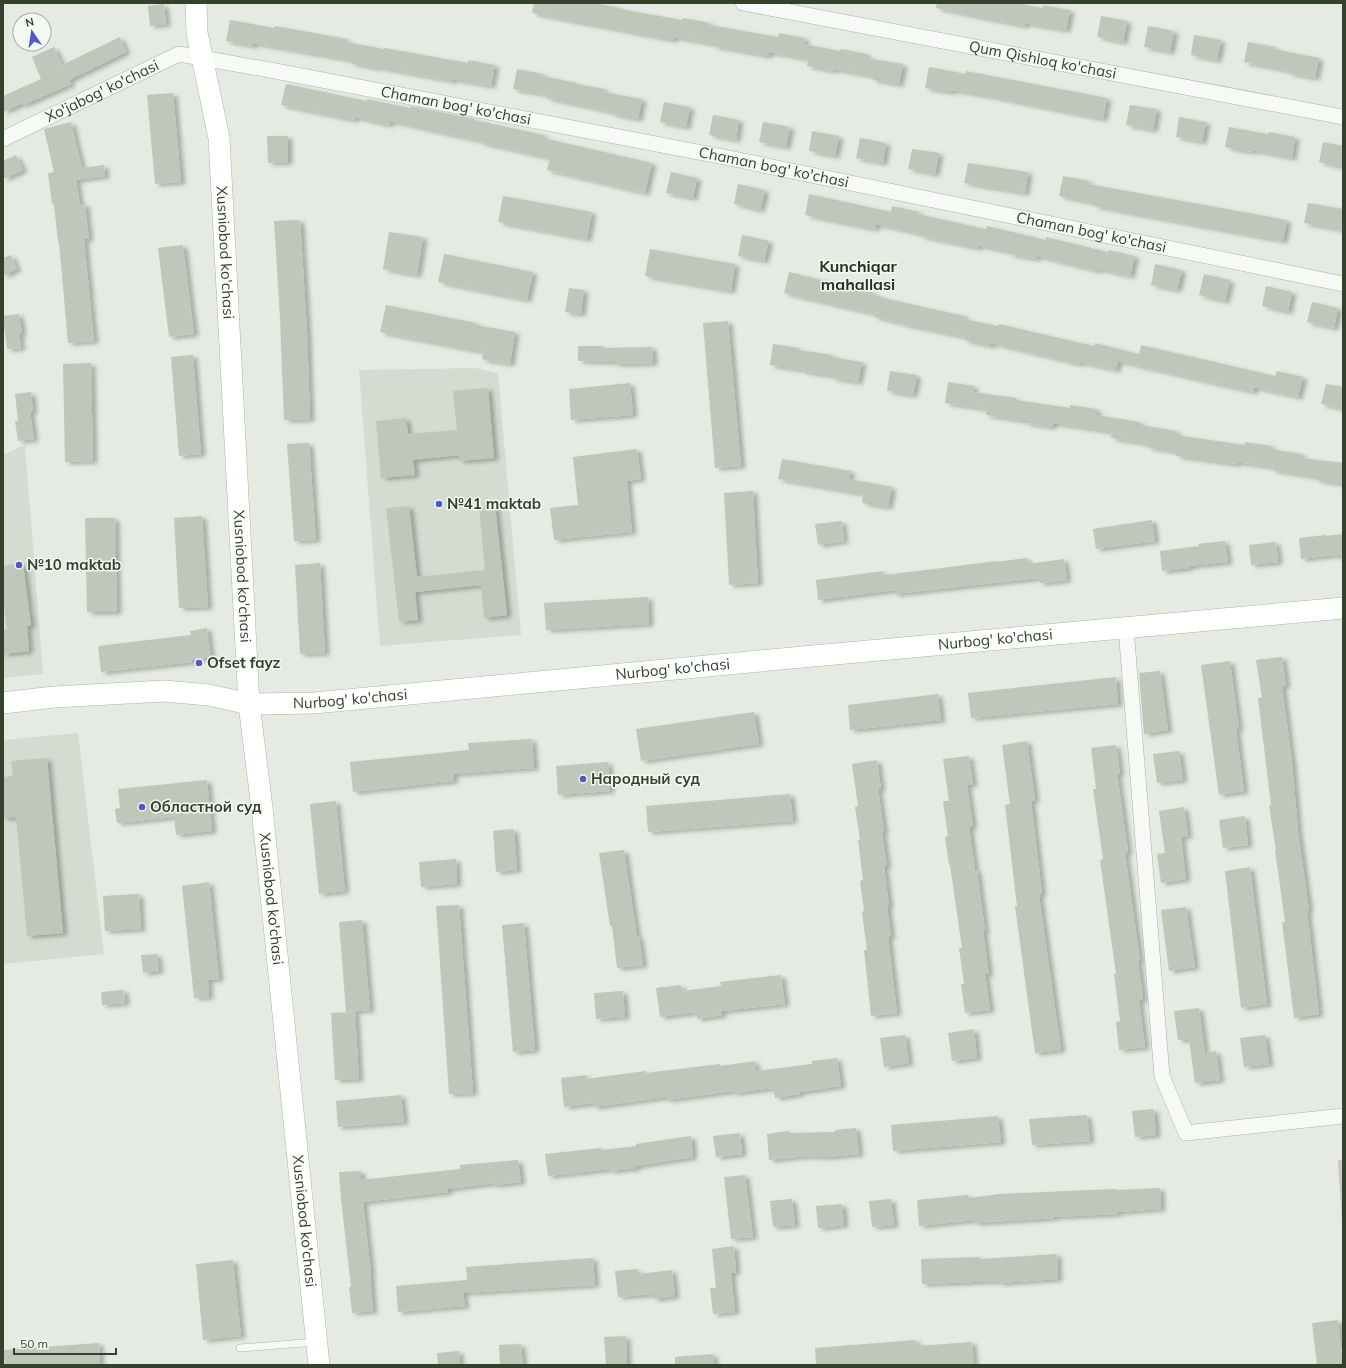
<svg xmlns="http://www.w3.org/2000/svg" width="1346" height="1368" font-family="Mulish,sans-serif">
<style>
.built{fill:#d4dcd1}
.green{fill:#d4c4c7}
.building{fill:#bec7ba;filter:url(#shadow)}
.lines{fill:none;stroke-linecap:round;stroke-linejoin:round}
.lane-casing{stroke:#acb4a8;stroke-width:8}
.street-casing{stroke:#acb4a8;stroke-width:16}
.secondary-casing{stroke:#acb4a8;stroke-width:22}
.lane{stroke:#f6f9f5;stroke-width:7}
.street{stroke:#f6f9f5;stroke-width:15}
.secondary{stroke:#fff;stroke-width:21}
.poi-dot{fill:#4d59c9;stroke:#f4f8f2;stroke-width:1.5}
.labels{text-anchor:middle;stroke-width:3;stroke-linejoin:round;paint-order:stroke}
.street-label{font-size:15px;fill:#32422b;stroke:#f4f8f2}
.poi-label{font-size:15px;font-weight:bold;fill:#32422b;stroke:#f4f8f2;text-anchor:start}
.neighbourhood-label{font-size:16px;font-weight:bold;fill:#23331d;stroke:#f4f8f2}
</style>
<defs>
<filter id="shadow"><feDropShadow dx="4.5" dy="2.5" stdDeviation="2" flood-color="#0004"/></filter>
</defs>
<rect width="100%" height="100%" fill="#e5eae3"/>
<path class="built" d="M 475,368 L 498,373 L 521,635 L 380,646 L 359,370 Z
M 25,445 L 43,674 L 3,678 L 3,455 Z
M 78,733 L 104,954 L 3,964 L 3,740 Z"/>
<path class="green" d="M 1338,1160 L 1343,1160 L 1343,1238 Z"/>
<path class="building" d="M 534,3 L 594,3 L 621,8 L 620,9 L 682,20 L 683,18 L 710,23 L 709,25 L 778,37 L 779,33 L 805,38 L 804,44 L 840,51 L 841,49 L 867,54 L 867,58 L 903,64 L 899,84 L 873,80 L 873,76 L 834,69 L 834,71 L 807,66 L 808,59 L 769,52 L 768,56 L 714,46 L 714,44 L 674,37 L 673,40 L 532,13 Z
M 937,3 L 1016,3 L 1043,8 L 1043,5 L 1070,10 L 1066,30 L 1025,23 L 1025,26 L 936,8 Z
M 164,4 L 166,24 L 150,26 L 148,6 Z
M 1101,16 L 1127,21 L 1123,42 L 1097,37 Z
M 230,20 L 274,28 L 275,26 L 347,39 L 346,42 L 384,49 L 384,48 L 468,63 L 468,60 L 495,65 L 491,86 L 452,79 L 452,81 L 377,67 L 377,68 L 350,63 L 351,60 L 298,51 L 253,43 L 253,46 L 226,41 Z
M 1148,26 L 1174,31 L 1170,52 L 1144,47 Z
M 1194,35 L 1221,40 L 1217,60 L 1191,55 Z
M 120,37 L 126,52 L 69,80 L 71,84 L 23,105 L 22,103 L 3,112 L 3,96 L 41,79 L 32,57 L 54,47 L 62,65 Z
M 1248,42 L 1275,47 L 1274,49 L 1319,58 L 1315,78 L 1289,73 L 1289,71 L 1244,62 Z
M 929,67 L 966,74 L 966,71 L 1107,98 L 1103,119 L 989,96 L 952,90 L 952,92 L 925,88 Z
M 517,69 L 543,74 L 543,76 L 577,83 L 576,84 L 605,89 L 604,92 L 642,99 L 638,119 L 612,114 L 612,112 L 546,98 L 547,95 L 513,89 Z
M 286,84 L 367,101 L 367,99 L 410,108 L 410,106 L 475,119 L 475,120 L 544,135 L 543,138 L 652,163 L 645,193 L 547,170 L 550,158 L 479,142 L 480,141 L 390,121 L 389,125 L 355,117 L 354,120 L 281,105 Z
M 173,93 L 181,182 L 155,184 L 147,95 Z
M 664,102 L 690,107 L 686,127 L 660,122 Z
M 1130,105 L 1157,109 L 1153,130 L 1126,125 Z
M 713,115 L 739,120 L 736,140 L 709,135 Z
M 1179,117 L 1206,122 L 1202,142 L 1176,137 Z
M 71,122 L 82,168 L 104,165 L 105,176 L 76,180 L 80,204 L 85,204 L 89,239 L 84,239 L 94,341 L 68,343 L 59,242 L 58,242 L 54,204 L 52,204 L 48,173 L 54,172 L 44,129 Z
M 763,122 L 790,127 L 786,147 L 759,142 Z
M 1229,127 L 1268,134 L 1269,132 L 1295,137 L 1292,158 L 1252,150 L 1252,152 L 1225,147 Z
M 812,131 L 839,136 L 835,156 L 809,151 Z
M 267,136 L 288,136 L 288,162 L 268,163 Z
M 860,138 L 886,143 L 883,163 L 856,158 Z
M 1323,142 L 1343,146 L 1343,167 L 1319,162 Z
M 912,149 L 939,153 L 935,174 L 908,169 Z
M 16,155 L 23,170 L 3,179 L 3,161 Z
M 968,163 L 1028,172 L 1025,193 L 964,183 Z
M 671,172 L 697,178 L 693,198 L 666,193 Z
M 1063,176 L 1089,181 L 1088,184 L 1287,220 L 1283,241 L 1094,206 L 1094,203 L 1059,196 Z
M 738,184 L 765,190 L 760,210 L 734,204 Z
M 809,194 L 891,212 L 892,206 L 919,212 L 918,214 L 986,229 L 987,226 L 1046,240 L 1046,237 L 1108,252 L 1109,250 L 1135,256 L 1130,276 L 1099,269 L 1098,271 L 1037,256 L 1036,259 L 1010,254 L 1010,252 L 978,245 L 978,248 L 921,236 L 921,234 L 876,224 L 875,229 L 805,215 Z
M 503,196 L 592,212 L 587,239 L 498,222 Z
M 1308,203 L 1343,209 L 1343,230 L 1304,223 Z
M 300,220 L 307,332 L 310,419 L 284,420 L 280,318 L 274,221 Z
M 389,232 L 423,237 L 417,275 L 383,269 Z
M 742,235 L 769,241 L 764,261 L 738,256 Z
M 183,245 L 194,334 L 169,337 L 158,248 Z
M 650,249 L 735,264 L 731,291 L 645,276 Z
M 444,254 L 533,272 L 527,300 L 438,282 Z
M 11,255 L 17,269 L 3,276 L 3,258 Z
M 1155,264 L 1182,270 L 1177,290 L 1151,285 Z
M 789,272 L 874,293 L 873,295 L 905,303 L 965,316 L 964,319 L 998,326 L 999,324 L 1094,346 L 1095,343 L 1139,354 L 1141,345 L 1275,376 L 1277,371 L 1303,377 L 1298,397 L 1254,387 L 1253,392 L 1118,361 L 1116,370 L 1080,362 L 1079,364 L 991,343 L 991,346 L 964,340 L 965,337 L 902,324 L 902,323 L 874,317 L 875,314 L 784,293 Z
M 1204,274 L 1230,280 L 1225,301 L 1199,295 Z
M 1266,286 L 1292,292 L 1288,312 L 1262,306 Z
M 569,288 L 584,290 L 581,314 L 565,312 Z
M 1312,302 L 1338,308 L 1334,328 L 1307,322 Z
M 386,305 L 476,323 L 476,325 L 515,332 L 510,364 L 482,359 L 483,352 L 380,332 Z
M 19,314 L 22,334 L 19,334 L 21,348 L 7,349 L 3,316 Z
M 728,321 L 741,466 L 715,468 L 703,323 Z
M 773,344 L 799,348 L 799,350 L 832,355 L 831,357 L 862,362 L 858,382 L 832,378 L 832,376 L 802,371 L 802,370 L 770,365 Z
M 578,346 L 603,346 L 603,348 L 652,347 L 653,363 L 616,364 L 616,362 L 578,361 Z
M 193,355 L 201,454 L 179,456 L 171,357 Z
M 91,363 L 93,461 L 65,462 L 63,364 Z
M 890,371 L 917,375 L 913,395 L 887,391 Z
M 948,382 L 974,386 L 973,392 L 1016,398 L 1016,400 L 1070,408 L 1070,405 L 1097,409 L 1096,415 L 1140,422 L 1140,425 L 1177,431 L 1176,435 L 1245,445 L 1245,442 L 1272,446 L 1271,449 L 1302,454 L 1302,458 L 1343,463 L 1343,484 L 1316,480 L 1316,477 L 1272,470 L 1273,467 L 1237,462 L 1236,464 L 1176,456 L 1177,452 L 1147,447 L 1148,444 L 1111,438 L 1112,432 L 1053,423 L 1052,427 L 1026,423 L 1026,421 L 986,415 L 987,409 L 945,403 Z
M 630,383 L 633,415 L 571,420 L 569,389 Z
M 1326,384 L 1343,387 L 1343,409 L 1321,404 Z
M 488,388 L 494,458 L 459,461 L 459,455 L 413,460 L 415,475 L 381,478 L 376,421 L 406,418 L 408,434 L 457,430 L 453,391 Z
M 31,392 L 33,411 L 30,412 L 34,439 L 18,441 L 15,421 L 18,421 L 15,394 Z
M 309,443 L 316,540 L 294,541 L 287,444 Z
M 637,449 L 641,479 L 627,481 L 632,532 L 554,540 L 550,508 L 578,505 L 573,457 Z
M 782,459 L 851,471 L 849,479 L 892,487 L 888,507 L 862,503 L 863,494 L 778,479 Z
M 753,491 L 758,583 L 729,585 L 724,493 Z
M 495,505 L 507,615 L 484,618 L 481,585 L 415,592 L 418,620 L 399,622 L 386,508 L 409,506 L 417,577 L 485,570 L 479,507 Z
M 202,516 L 208,607 L 179,608 L 174,518 Z
M 85,518 L 115,518 L 117,612 L 87,612 Z
M 1152,520 L 1155,541 L 1096,549 L 1093,529 Z
M 842,521 L 844,541 L 818,545 L 815,524 Z
M 1343,534 L 1343,555 L 1333,556 L 1333,555 L 1301,559 L 1299,538 L 1326,535 L 1326,536 Z
M 1225,541 L 1228,562 L 1189,566 L 1189,568 L 1162,571 L 1160,551 L 1199,546 L 1198,544 Z
M 1276,542 L 1278,562 L 1251,565 L 1249,545 Z
M 1027,558 L 1028,564 L 1064,559 L 1067,580 L 1040,583 L 1039,578 L 894,594 L 894,590 L 818,600 L 816,580 L 883,571 L 884,575 L 918,571 L 997,561 L 997,562 Z
M 23,563 L 31,626 L 27,626 L 29,651 L 3,654 L 3,630 L 7,630 L 3,598 L 3,566 Z
M 320,563 L 325,653 L 300,654 L 295,565 Z
M 648,597 L 649,624 L 546,630 L 544,603 Z
M 207,628 L 211,657 L 191,660 L 192,662 L 101,672 L 98,646 L 191,635 L 190,631 Z
M 1282,657 L 1286,685 L 1282,686 L 1292,762 L 1298,831 L 1309,910 L 1307,911 L 1319,1014 L 1294,1018 L 1282,922 L 1285,922 L 1275,850 L 1276,850 L 1269,805 L 1271,805 L 1258,698 L 1262,698 L 1256,660 Z
M 1230,661 L 1239,729 L 1236,729 L 1244,791 L 1219,795 L 1201,665 Z
M 1160,671 L 1168,730 L 1144,734 L 1139,673 Z
M 1116,677 L 1118,704 L 971,718 L 968,693 Z
M 938,694 L 941,720 L 850,730 L 848,705 Z
M 754,712 L 759,744 L 641,761 L 636,729 Z
M 532,739 L 534,768 L 453,774 L 454,781 L 353,792 L 350,762 L 469,750 L 468,743 Z
M 1027,741 L 1035,800 L 1031,801 L 1042,894 L 1039,895 L 1061,1050 L 1035,1053 L 1015,906 L 1017,906 L 1005,805 L 1010,804 L 1002,745 Z
M 1116,745 L 1120,773 L 1117,774 L 1128,852 L 1125,853 L 1140,961 L 1138,961 L 1143,1000 L 1139,1000 L 1145,1047 L 1119,1050 L 1116,1022 L 1120,1021 L 1114,974 L 1116,974 L 1100,860 L 1103,859 L 1093,789 L 1096,789 L 1091,748 Z
M 1179,751 L 1183,780 L 1157,783 L 1153,754 Z
M 969,756 L 973,784 L 967,785 L 973,827 L 969,827 L 975,870 L 977,870 L 985,931 L 983,931 L 989,974 L 985,974 L 990,1010 L 965,1013 L 961,984 L 964,984 L 959,948 L 962,948 L 950,865 L 949,865 L 945,837 L 948,836 L 943,801 L 949,801 L 943,759 Z
M 47,758 L 63,933 L 27,936 L 16,817 L 3,818 L 3,777 L 13,776 L 11,761 Z
M 877,760 L 881,789 L 878,789 L 884,832 L 882,832 L 887,866 L 884,866 L 889,906 L 887,906 L 891,937 L 888,937 L 897,1013 L 871,1016 L 864,950 L 867,950 L 862,912 L 864,911 L 860,881 L 863,880 L 858,840 L 860,840 L 855,807 L 858,806 L 852,764 Z
M 608,762 L 610,791 L 558,795 L 556,766 Z
M 207,780 L 212,831 L 176,835 L 174,817 L 117,823 L 115,809 L 120,808 L 118,789 Z
M 790,794 L 793,821 L 648,832 L 646,806 Z
M 336,801 L 345,891 L 319,894 L 310,804 Z
M 1184,807 L 1188,836 L 1181,837 L 1186,879 L 1161,883 L 1157,854 L 1165,853 L 1159,811 Z
M 1245,816 L 1248,845 L 1223,848 L 1219,820 Z
M 514,829 L 517,870 L 496,872 L 493,831 Z
M 624,850 L 637,937 L 639,936 L 643,965 L 617,968 L 612,926 L 610,926 L 599,853 Z
M 456,859 L 457,884 L 421,887 L 419,862 Z
M 1250,867 L 1267,1004 L 1241,1008 L 1225,871 Z
M 209,882 L 219,979 L 208,980 L 209,997 L 194,998 L 182,886 Z
M 139,894 L 141,929 L 105,931 L 103,896 Z
M 459,905 L 473,1093 L 449,1094 L 436,906 Z
M 1186,907 L 1195,967 L 1169,971 L 1161,910 Z
M 362,920 L 370,1010 L 346,1012 L 339,922 Z
M 524,923 L 535,1050 L 513,1052 L 502,925 Z
M 157,954 L 159,971 L 143,973 L 141,955 Z
M 781,975 L 785,1004 L 722,1011 L 722,1015 L 697,1019 L 696,1012 L 660,1017 L 656,988 L 681,985 L 682,991 L 721,986 L 720,982 Z
M 124,990 L 125,1003 L 102,1005 L 101,992 Z
M 623,991 L 625,1017 L 596,1019 L 594,993 Z
M 1199,1008 L 1205,1053 L 1216,1051 L 1220,1080 L 1195,1083 L 1189,1039 L 1178,1040 L 1174,1011 Z
M 355,1012 L 359,1079 L 335,1080 L 331,1013 Z
M 974,1029 L 977,1058 L 952,1061 L 948,1033 Z
M 905,1035 L 909,1063 L 884,1067 L 880,1038 Z
M 1265,1035 L 1269,1064 L 1244,1067 L 1240,1038 Z
M 837,1058 L 841,1086 L 800,1092 L 800,1094 L 775,1098 L 773,1088 L 734,1093 L 733,1091 L 666,1100 L 666,1097 L 593,1107 L 593,1103 L 564,1107 L 561,1078 L 586,1075 L 586,1079 L 645,1071 L 646,1073 L 720,1064 L 720,1066 L 755,1061 L 756,1071 L 812,1064 L 812,1061 Z
M 401,1095 L 404,1122 L 338,1127 L 336,1101 Z
M 1154,1109 L 1156,1135 L 1135,1137 L 1132,1111 Z
M 1087,1115 L 1090,1141 L 1032,1145 L 1029,1119 Z
M 998,1116 L 1001,1142 L 893,1151 L 891,1125 Z
M 856,1128 L 859,1154 L 826,1157 L 807,1156 L 769,1160 L 767,1134 L 789,1131 L 789,1133 L 835,1132 L 835,1130 Z
M 740,1133 L 742,1154 L 716,1157 L 713,1136 Z
M 691,1136 L 693,1157 L 636,1166 L 636,1168 L 610,1171 L 610,1169 L 548,1176 L 545,1154 L 601,1148 L 602,1150 L 636,1146 L 636,1144 Z
M 518,1160 L 521,1182 L 494,1185 L 494,1183 L 448,1189 L 448,1192 L 363,1202 L 371,1273 L 370,1273 L 373,1311 L 352,1313 L 349,1287 L 351,1287 L 341,1199 L 339,1172 L 361,1171 L 361,1180 L 460,1169 L 460,1165 Z
M 745,1175 L 753,1237 L 731,1239 L 724,1177 Z
M 1160,1188 L 1161,1209 L 1117,1212 L 1118,1214 L 1053,1217 L 1054,1218 L 975,1223 L 975,1220 L 919,1226 L 917,1200 L 968,1195 L 969,1198 L 1000,1194 L 1116,1189 L 1116,1190 Z
M 792,1199 L 795,1225 L 773,1227 L 770,1201 Z
M 891,1199 L 894,1225 L 872,1227 L 869,1201 Z
M 842,1204 L 844,1225 L 818,1228 L 816,1206 Z
M 734,1246 L 736,1272 L 731,1273 L 735,1312 L 713,1314 L 710,1288 L 716,1288 L 712,1249 Z
M 1057,1254 L 1058,1279 L 999,1283 L 999,1281 L 922,1284 L 921,1259 L 980,1257 L 980,1259 Z
M 593,1258 L 595,1285 L 463,1293 L 465,1306 L 398,1312 L 396,1286 L 467,1280 L 466,1267 Z
M 233,1260 L 241,1336 L 203,1340 L 196,1264 Z
M 637,1269 L 638,1274 L 672,1270 L 675,1296 L 653,1299 L 653,1294 L 618,1297 L 615,1271 Z
M 1338,1320 L 1343,1365 L 1317,1365 L 1312,1323 Z
M 626,1336 L 627,1365 L 606,1365 L 604,1337 Z
M 916,1340 L 917,1346 L 972,1342 L 974,1365 L 816,1365 L 815,1348 Z
M 99,1343 L 100,1365 L 5,1365 L 3,1350 Z
M 521,1344 L 523,1365 L 500,1365 L 499,1345 Z
M 459,1351 L 460,1365 L 438,1365 L 437,1353 Z
M 713,1354 L 714,1365 L 675,1365 L 675,1357 Z"/>
<g class="lines">
<defs>
<path id="lane" d="M 240,1348 L 316,1342"/>
<g id="street">
<path id="s1" d="M 743,3 L 1343,117"/>
<path id="s2" d="M 3,139 L 179,54 L 270,70 L 724,157 L 1343,284"/>
<path d="M 1126,628 L 1162,1076 L 1186,1133 L 1343,1116"/>
</g>
<g id="secondary">
<path id="s3" d="M 196,3 L 197,33 L 219,138 L 249,704 L 262,808 L 319,1365"/>
<path id="s4" d="M 3,703 L 54,697 L 164,691 L 209,695 L 249,704 L 314,703 L 813,656 L 1343,608"/>
</g>
</defs>
<use href="#lane" class="lane-casing"/>
<use href="#street" class="street-casing"/>
<use href="#secondary" class="secondary-casing"/>
<use href="#lane" class="lane"/>
<use href="#street" class="street"/>
<use href="#secondary" class="secondary"/>
</g>
<g class="poi-dot">
<circle cx="439" cy="504" r="4"/>
<circle cx="19" cy="565" r="4"/>
<circle cx="199" cy="663" r="4"/>
<circle cx="583" cy="779" r="4"/>
<circle cx="142" cy="807" r="4"/>
</g>
<g class="labels">
<g class="street-label">
<text dy="5" stroke="none"><textPath href="#s1" startOffset="305">Qum Qishloq ko'chasi</textPath></text>
<text dy="5" stroke="none"><textPath href="#s2" startOffset="110">Xo'jabog' ko'chasi</textPath></text>
<text dy="5" stroke="none"><textPath href="#s2" startOffset="477">Chaman bog' ko'chasi</textPath></text>
<text dy="5" stroke="none"><textPath href="#s2" startOffset="801">Chaman bog' ko'chasi</textPath></text>
<text dy="5" stroke="none"><textPath href="#s2" startOffset="1125">Chaman bog' ko'chasi</textPath></text>
<text dy="5" stroke="none"><textPath href="#s3" startOffset="252">Xusniobod ko'chasi</textPath></text>
<text dy="5" stroke="none"><textPath href="#s3" startOffset="576">Xusniobod ko'chasi</textPath></text>
<text dy="5" stroke="none"><textPath href="#s4" startOffset="997">Nurbog' ko'chasi</textPath></text>
<text dy="5" stroke="none"><textPath href="#s4" startOffset="673">Nurbog' ko'chasi</textPath></text>
<text dy="5" stroke="none"><textPath href="#s4" startOffset="349">Nurbog' ko'chasi</textPath></text>
<text dy="5" stroke="none"><textPath href="#s3" startOffset="900">Xusniobod ko'chasi</textPath></text>
<text dy="5" stroke="none"><textPath href="#s3" startOffset="1224">Xusniobod ko'chasi</textPath></text>
</g>
<g class="poi-label">
<text x="447" y="509">№41 maktab</text>
<text x="27" y="570">№10 maktab</text>
<text x="207" y="668">Ofset fayz</text>
<text x="591" y="784">Народный суд</text>
<text x="150" y="812">Областной суд</text>
</g>
<g class="neighbourhood-label">
<text x="858" y="272">Kunchiqar<tspan x="858" dy="18">mahallasi</tspan></text>
</g>
</g>
<rect width="1346" height="1368" fill="none" stroke="#32422b" stroke-width="8"/>
<g transform="translate(32 32) rotate(347)"><circle r="19" fill="#f4f8f2" stroke="#a6afa2"/>
<path d="M0-3L7 15L0 10L-7 15Z" fill="#4d59c9"/>
<text y="-6" font-size="11" font-weight="bold" text-anchor="middle" fill="#32422b">N</text>
</g>
<path d="M14 1348v6h102v-6" fill="none" stroke="#32422b" stroke-width="2"/>
<text x="20" y="1348" font-size="12" fill="#32422b" stroke="#f4f8f2" stroke-width="3" paint-order="stroke">50 m</text>
</svg>
